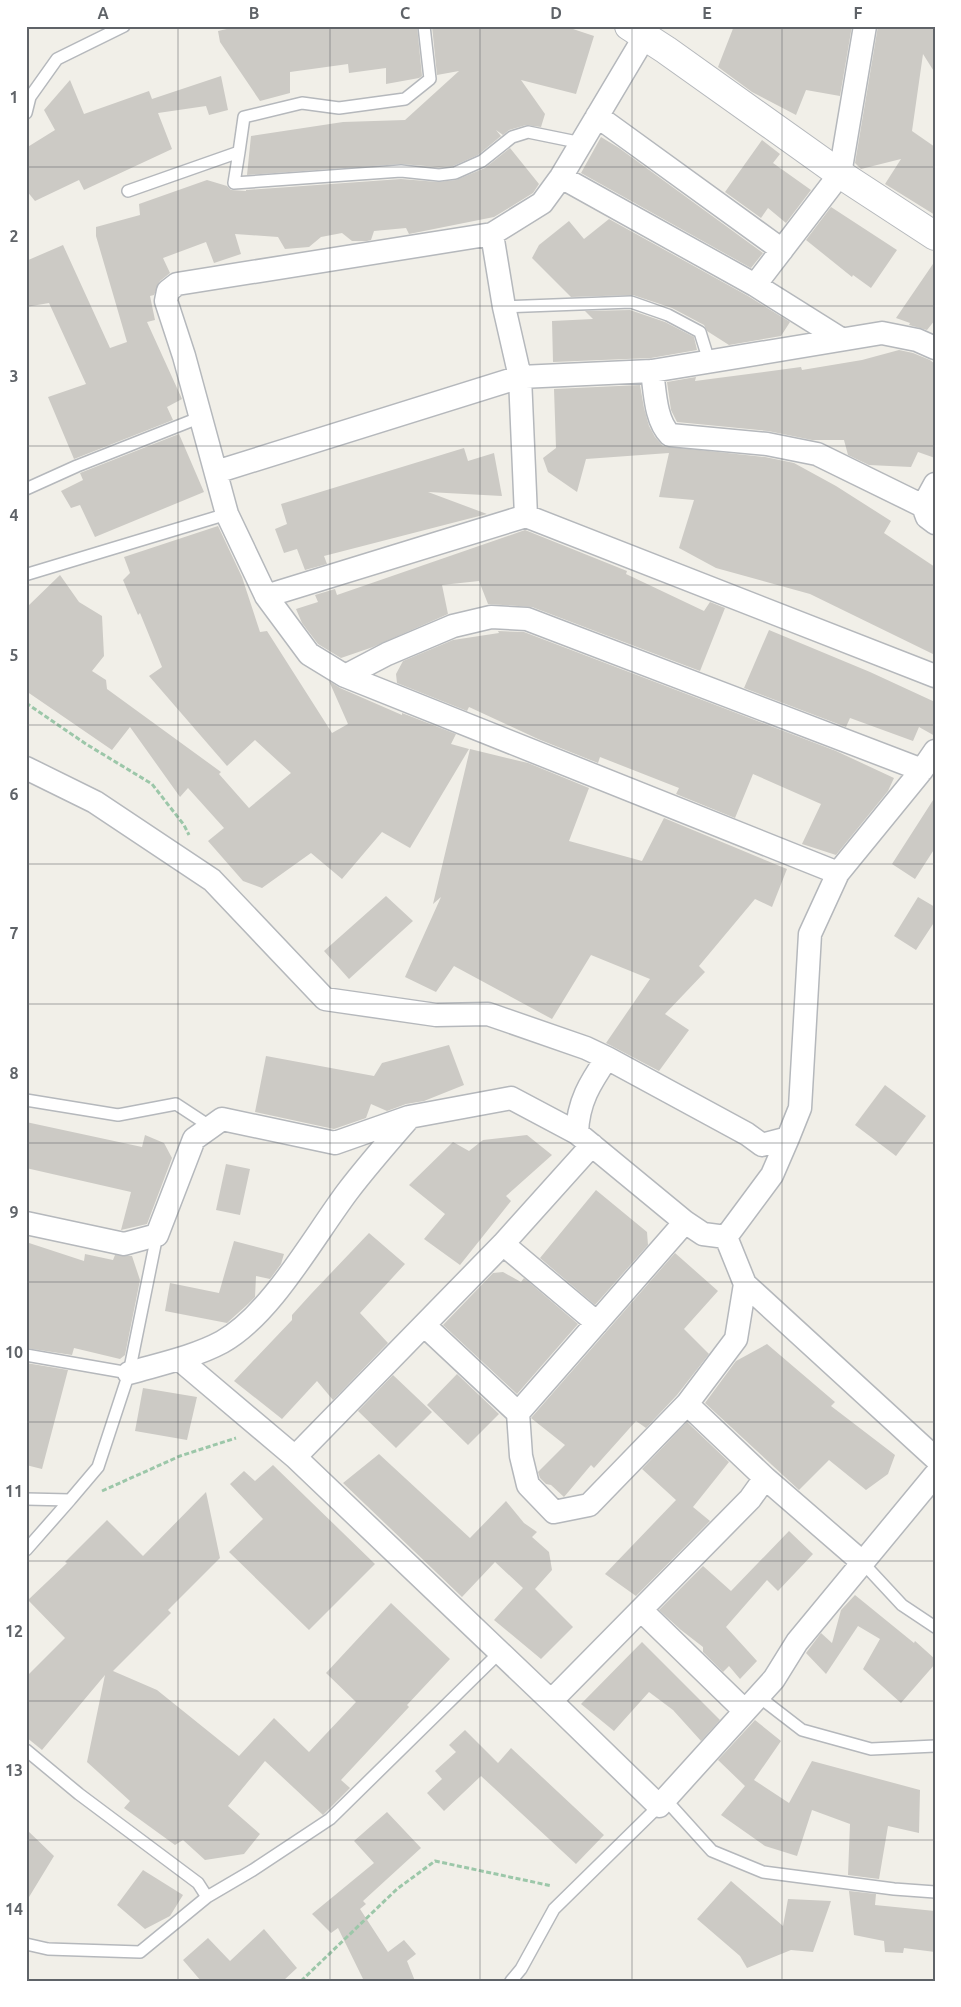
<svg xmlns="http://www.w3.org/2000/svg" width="961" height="2007" font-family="Ubuntu,sans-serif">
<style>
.building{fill:#cccac5}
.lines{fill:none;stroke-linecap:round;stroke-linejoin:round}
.service-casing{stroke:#b5b8bc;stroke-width:14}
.minor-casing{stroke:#b5b8bc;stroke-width:25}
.tertiary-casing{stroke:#b5b8bc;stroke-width:30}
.path{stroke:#9cc7a9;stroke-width:3;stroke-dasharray:5 2.5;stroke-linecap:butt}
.service{stroke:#fff;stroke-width:11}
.minor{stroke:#fff;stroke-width:22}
.tertiary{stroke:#fff;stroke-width:28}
.grid{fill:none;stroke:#5f6368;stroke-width:1;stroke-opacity:0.55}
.neatline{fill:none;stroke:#5f6368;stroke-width:2}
.grid-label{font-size:16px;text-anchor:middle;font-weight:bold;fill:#5f6368}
</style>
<rect width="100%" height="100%" fill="#f1efe8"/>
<path class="building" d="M 240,26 L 417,26 L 422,76 L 419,78 L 386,84 L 386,68 L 349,73 L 348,64 L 290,72 L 290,93 L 260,101 L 220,42 L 218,31 Z
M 432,26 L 564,26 L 594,36 L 576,94 L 521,80 L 545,114 L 541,127 L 526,125 L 509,130 L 503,135 L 496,130 L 501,136 L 478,155 L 453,166 L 439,167 L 401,164 L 247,175 L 251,136 L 343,122 L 405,120 L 459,71 L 437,75 Z
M 734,26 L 852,26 L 840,96 L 806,90 L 796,115 L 752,92 L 718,67 Z
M 878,26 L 935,26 L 935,73 L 923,54 L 912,131 L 935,147 L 935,215 L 885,184 L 901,159 L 861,169 L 855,163 Z
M 221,76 L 228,110 L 209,115 L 206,106 L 158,113 L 172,149 L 84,190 L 79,180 L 35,201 L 26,190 L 26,148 L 55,130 L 44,110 L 70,80 L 84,114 L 149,91 L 152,99 Z
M 601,137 L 619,148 L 763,253 L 751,268 L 581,173 Z
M 762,140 L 780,154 L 773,163 L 811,190 L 786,223 L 768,208 L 761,218 L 725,192 Z
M 510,148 L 539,184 L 533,193 L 494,217 L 409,234 L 406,228 L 374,231 L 371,240 L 367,241 L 352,241 L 342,233 L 321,237 L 309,247 L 285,249 L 278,237 L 235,234 L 241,254 L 214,263 L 206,242 L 163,258 L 170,273 L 160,281 L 154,295 L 150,296 L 155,320 L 147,322 L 182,399 L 167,407 L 173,420 L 74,459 L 48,397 L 86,384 L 49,303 L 26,307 L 26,261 L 63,245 L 110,348 L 127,342 L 96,236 L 96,227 L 140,215 L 139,204 L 207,180 L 227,186 L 231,190 L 246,191 L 246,190 L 401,179 L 438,182 L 456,180 L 485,168 Z
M 831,207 L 897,250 L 871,288 L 853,275 L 852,277 L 806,240 Z
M 609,219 L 748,296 L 790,322 L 781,336 L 729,345 L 707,331 L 704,325 L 672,308 L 633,295 L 571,297 L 532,258 L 539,245 L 569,221 L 584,239 Z
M 935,261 L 935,320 L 927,330 L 909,325 L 910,323 L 896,318 Z
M 630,310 L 665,322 L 694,337 L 697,350 L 651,358 L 553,362 L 552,321 L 593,319 L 585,311 Z
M 899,350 L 913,353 L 930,360 L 935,364 L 935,458 L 918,452 L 911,467 L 869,465 L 848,455 L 844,440 L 812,440 L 768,431 L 677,422 L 671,410 L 667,382 L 696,377 L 695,381 L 801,367 L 802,370 L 862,360 Z
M 640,385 L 644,408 L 649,426 L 655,437 L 663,446 L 765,457 L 794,463 L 836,486 L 891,521 L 884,533 L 935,567 L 935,655 L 810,594 L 716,568 L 679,548 L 694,500 L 659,497 L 669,453 L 586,459 L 577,492 L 548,472 L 543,458 L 556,448 L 554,389 Z
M 179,434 L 204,492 L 95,537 L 80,505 L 71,508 L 61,491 L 83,480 L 80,473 Z
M 464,448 L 468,461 L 494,453 L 502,496 L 428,492 L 487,514 L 324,556 L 327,564 L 305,570 L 297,549 L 284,553 L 275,529 L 287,524 L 281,504 Z
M 218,526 L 242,577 L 260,632 L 267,631 L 332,733 L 348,724 L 329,681 L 340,688 L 402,715 L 402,713 L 456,734 L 451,744 L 469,749 L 410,848 L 382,832 L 342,879 L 311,853 L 262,888 L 243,881 L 208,841 L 224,828 L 188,788 L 180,797 L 130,727 L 112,750 L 26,691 L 26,608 L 60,575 L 79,602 L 102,616 L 104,656 L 92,671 L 106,680 L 107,689 L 221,772 L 219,774 L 249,808 L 291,773 L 255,740 L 227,766 L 149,676 L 162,667 L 140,613 L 138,615 L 123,580 L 130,573 L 124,557 Z
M 525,530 L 627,571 L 626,574 L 704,611 L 710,602 L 725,608 L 700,671 L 532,607 L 488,604 L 479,581 L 442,585 L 448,614 L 373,647 L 341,658 L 318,644 L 302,623 L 296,609 L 318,602 L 315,595 L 335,589 L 337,595 Z
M 769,630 L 870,672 L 935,702 L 935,736 L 919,727 L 913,741 L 850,718 L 846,727 L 744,688 Z
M 498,631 L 524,632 L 836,751 L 894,778 L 888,791 L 836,855 L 802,844 L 821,804 L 753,774 L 735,818 L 676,794 L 679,788 L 600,757 L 598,763 L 538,739 L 469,707 L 467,711 L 397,683 L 396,674 L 403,661 L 453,640 L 499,633 Z
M 470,749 L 528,763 L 589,788 L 569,841 L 642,861 L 664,818 L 787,869 L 772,907 L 755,899 L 699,966 L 705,972 L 665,1014 L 689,1030 L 659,1071 L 606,1043 L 650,979 L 591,955 L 552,1019 L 454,966 L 436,992 L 405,977 L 441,897 L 433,904 Z
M 935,797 L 935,848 L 915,879 L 892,864 Z
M 386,896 L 413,921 L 349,979 L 324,951 Z
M 918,897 L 935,907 L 935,921 L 916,950 L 894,936 Z
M 449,1045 L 464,1085 L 424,1101 L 406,1104 L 387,1111 L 371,1104 L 366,1118 L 334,1129 L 255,1112 L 266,1056 L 374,1076 L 382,1063 Z
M 885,1085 L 926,1116 L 896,1156 L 855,1125 Z
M 26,1122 L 142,1147 L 145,1135 L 164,1143 L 172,1158 L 147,1224 L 121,1230 L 131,1192 L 26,1168 Z
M 527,1135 L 552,1155 L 506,1196 L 511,1201 L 460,1265 L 424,1239 L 445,1214 L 409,1185 L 453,1142 L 469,1151 L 483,1140 Z
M 226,1164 L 250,1169 L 240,1215 L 216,1210 Z
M 596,1190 L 647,1232 L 648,1245 L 595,1305 L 540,1258 Z
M 369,1233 L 405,1264 L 360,1313 L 388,1343 L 333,1400 L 317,1381 L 282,1419 L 234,1381 L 292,1320 L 292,1315 L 311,1294 Z
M 234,1241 L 284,1254 L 281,1264 L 270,1279 L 256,1276 L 255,1297 L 248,1304 L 227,1323 L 165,1311 L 170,1283 L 219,1293 Z
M 26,1242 L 84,1261 L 85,1254 L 113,1260 L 115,1255 L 132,1256 L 140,1280 L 125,1355 L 120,1359 L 74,1348 L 72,1355 L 26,1348 Z
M 675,1253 L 718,1291 L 684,1329 L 709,1354 L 677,1395 L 646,1428 L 636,1421 L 594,1468 L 591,1465 L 564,1497 L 551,1485 L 546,1484 L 540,1478 L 538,1472 L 565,1445 L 531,1418 Z
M 503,1272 L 521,1282 L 524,1278 L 578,1324 L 517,1394 L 443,1325 L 493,1273 Z
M 767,1344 L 835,1402 L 831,1406 L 895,1455 L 888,1474 L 866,1490 L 829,1460 L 799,1490 L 705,1403 L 736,1361 Z
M 26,1363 L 68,1370 L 42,1469 L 26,1465 Z
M 457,1374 L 499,1414 L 468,1445 L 427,1405 Z
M 393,1375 L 432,1412 L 396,1448 L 358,1411 Z
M 143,1388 L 197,1397 L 187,1440 L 135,1431 Z
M 687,1422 L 729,1462 L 693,1507 L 710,1521 L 636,1596 L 605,1574 L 676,1500 L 642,1469 Z
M 379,1454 L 470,1538 L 506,1501 L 524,1523 L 537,1532 L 532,1537 L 549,1552 L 552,1570 L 535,1589 L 573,1627 L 541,1659 L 494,1620 L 523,1588 L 495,1562 L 462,1597 L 343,1483 Z
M 273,1465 L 375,1564 L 309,1630 L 229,1552 L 263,1519 L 230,1484 L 244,1471 L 255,1481 Z
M 206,1492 L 220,1558 L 168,1610 L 171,1613 L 113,1671 L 157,1690 L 239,1756 L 274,1718 L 309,1752 L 356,1702 L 326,1673 L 391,1603 L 450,1659 L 407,1705 L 409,1707 L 341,1780 L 350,1788 L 323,1815 L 265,1761 L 228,1806 L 260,1834 L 244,1854 L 205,1860 L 183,1840 L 175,1845 L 124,1808 L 130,1801 L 87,1762 L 105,1675 L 42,1750 L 26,1737 L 26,1677 L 65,1638 L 28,1600 L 67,1563 L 65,1562 L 107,1520 L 143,1556 Z
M 789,1531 L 813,1554 L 778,1591 L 767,1580 L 726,1627 L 757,1661 L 740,1679 L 729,1666 L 723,1672 L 703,1652 L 703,1647 L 681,1630 L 659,1610 L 703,1566 L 731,1591 Z
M 855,1595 L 914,1643 L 915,1641 L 935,1659 L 935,1664 L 901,1703 L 863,1669 L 880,1639 L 858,1626 L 826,1674 L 806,1653 L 821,1633 L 832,1643 L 841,1610 Z
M 642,1642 L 720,1720 L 701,1741 L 673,1710 L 649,1692 L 614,1731 L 581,1704 Z
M 755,1720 L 781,1741 L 754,1780 L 789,1803 L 812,1761 L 920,1790 L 919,1833 L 888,1826 L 879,1879 L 848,1875 L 850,1824 L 812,1810 L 797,1856 L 765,1846 L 721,1815 L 745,1786 L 718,1760 Z
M 465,1730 L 498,1763 L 511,1748 L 604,1835 L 576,1864 L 481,1776 L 444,1811 L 427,1793 L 442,1779 L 435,1771 L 456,1752 L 449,1745 Z
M 387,1812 L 421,1848 L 363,1901 L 366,1904 L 360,1909 L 388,1952 L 404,1940 L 416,1954 L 407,1961 L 415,1981 L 364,1981 L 338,1928 L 331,1933 L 312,1914 L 374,1863 L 354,1841 Z
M 26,1829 L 54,1856 L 26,1902 Z
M 143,1870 L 183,1895 L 170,1916 L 145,1929 L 117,1905 Z
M 731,1881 L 783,1926 L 788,1899 L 831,1901 L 813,1952 L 791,1950 L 747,1968 L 740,1956 L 697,1919 Z
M 849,1891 L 876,1894 L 875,1905 L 935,1911 L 935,1952 L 904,1948 L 903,1953 L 885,1952 L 884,1941 L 854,1935 Z
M 264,1929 L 297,1968 L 283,1981 L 201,1981 L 183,1960 L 208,1938 L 230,1961 Z"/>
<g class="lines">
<defs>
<path id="service" d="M 26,113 L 30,97 L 57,59 L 124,26
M 239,152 L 234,183 L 401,171 L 439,175 L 455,173 L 482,161 L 512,137 L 528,132 L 582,143
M 128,191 L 239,152 L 244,117 L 302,103 L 339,108 L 405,99 L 430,79 L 424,26
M 504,307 L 631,302 L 668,315 L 700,332 L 709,361
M 26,489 L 77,466 L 201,417
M 28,574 L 227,514
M 26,1100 L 118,1115 L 176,1104 L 211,1127
M 26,1355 L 129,1373
M 26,1499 L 70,1500 L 98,1467 L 129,1373 L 157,1235
M 26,1550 L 70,1500
M 862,1562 L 902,1605 L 935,1627
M 758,1696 L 802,1730 L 871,1749 L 935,1746
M 26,1750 L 79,1794 L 198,1883 L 207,1897 L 140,1952 L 48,1949 L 26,1944
M 665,1799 L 712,1851 L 763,1872 L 894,1889 L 935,1892
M 207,1897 L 253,1870 L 330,1819 L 500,1652
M 511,1981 L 521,1969 L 554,1909 L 659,1806"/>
<path id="minor" d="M 645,36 L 561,177 L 542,203 L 492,234 L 177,284 L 168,291 L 166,301 L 184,356 L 227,514 L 266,596 L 309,654 L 345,676 L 838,873
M 597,116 L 782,250
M 561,177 L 755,285 L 841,339
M 492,234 L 504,307 L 520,377 L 526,516
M 755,285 L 840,174 L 865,26
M 652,371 C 655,391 655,420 670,435 L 767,444 L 817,454 L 923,506
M 216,472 L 520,377 L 652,371 L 882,333 L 917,340 L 935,348
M 935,484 L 923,506 L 927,517 L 935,523
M 266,596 L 526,516 L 935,676
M 345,676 L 387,654 L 453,626 L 491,617 L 527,619 L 922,770
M 26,768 L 95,802 L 212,880 L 325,999 L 436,1015 L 488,1014 L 586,1048 L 607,1058 L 747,1134 L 762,1145 L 788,1138 L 800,1108 L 810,934 L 838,873 L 922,770 L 935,751
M 577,1133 C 578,1102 590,1083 607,1058
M 592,1145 L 503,1244 L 295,1457 L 551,1701 L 659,1806 L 774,1679 L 797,1642 L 935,1475
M 26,1223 L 124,1244 L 157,1235 L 194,1139 L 222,1119 L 335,1143 L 409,1117 L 511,1098 L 577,1133 L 685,1222 L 703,1234 L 726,1237 L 772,1175 L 788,1138
M 503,1244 L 597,1323
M 745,1284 L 935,1458
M 424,1325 L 518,1413 L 521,1456 L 528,1485 L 554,1512 L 589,1505 L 687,1404
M 179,1359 L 295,1457
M 129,1373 C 160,1364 194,1357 222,1342 C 271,1315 314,1236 348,1191 C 367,1166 388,1142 409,1118
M 518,1413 L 685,1222
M 765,1478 L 862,1562
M 641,1610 L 745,1711
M 551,1701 L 750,1499 L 765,1478 L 687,1404 L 736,1339 L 745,1284 L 726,1237"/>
<path id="tertiary" d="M 629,26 L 666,50 L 840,174 L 935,236"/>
</defs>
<use href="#service" class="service-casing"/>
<use href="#minor" class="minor-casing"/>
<use href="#tertiary" class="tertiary-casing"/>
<path class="path" d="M 26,703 L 86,744 L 152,784 L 184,825 L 189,835
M 102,1491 L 180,1456 L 236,1438
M 301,1981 L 397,1889 L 435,1861 L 552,1886"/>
<use href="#service" class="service"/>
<use href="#minor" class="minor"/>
<use href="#tertiary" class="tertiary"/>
</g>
<path class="grid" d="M 178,26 L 178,1981M 330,26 L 330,1981M 480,26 L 480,1981M 632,26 L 632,1981M 782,26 L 782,1981M 26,167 L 935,167M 26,306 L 935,306M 26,446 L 935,446M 26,585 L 935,585M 26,725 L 935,725M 26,864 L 935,864M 26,1004 L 935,1004M 26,1143 L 935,1143M 26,1282 L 935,1282M 26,1422 L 935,1422M 26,1561 L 935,1561M 26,1701 L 935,1701M 26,1840 L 935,1840"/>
<rect width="961" height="2007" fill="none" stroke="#ffffff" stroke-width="55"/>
<rect x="28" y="28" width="906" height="1952" class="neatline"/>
<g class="grid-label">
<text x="103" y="19">A</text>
<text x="254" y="19">B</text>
<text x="405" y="19">C</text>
<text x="556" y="19">D</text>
<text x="707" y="19">E</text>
<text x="858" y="19">F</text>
<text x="14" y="103">1</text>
<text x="14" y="242">2</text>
<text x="14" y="382">3</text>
<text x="14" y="521">4</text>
<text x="14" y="661">5</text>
<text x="14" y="800">6</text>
<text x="14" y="939">7</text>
<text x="14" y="1079">8</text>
<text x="14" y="1218">9</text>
<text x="14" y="1358">10</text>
<text x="14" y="1497">11</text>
<text x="14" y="1637">12</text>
<text x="14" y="1776">13</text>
<text x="14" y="1915">14</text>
</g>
</svg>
